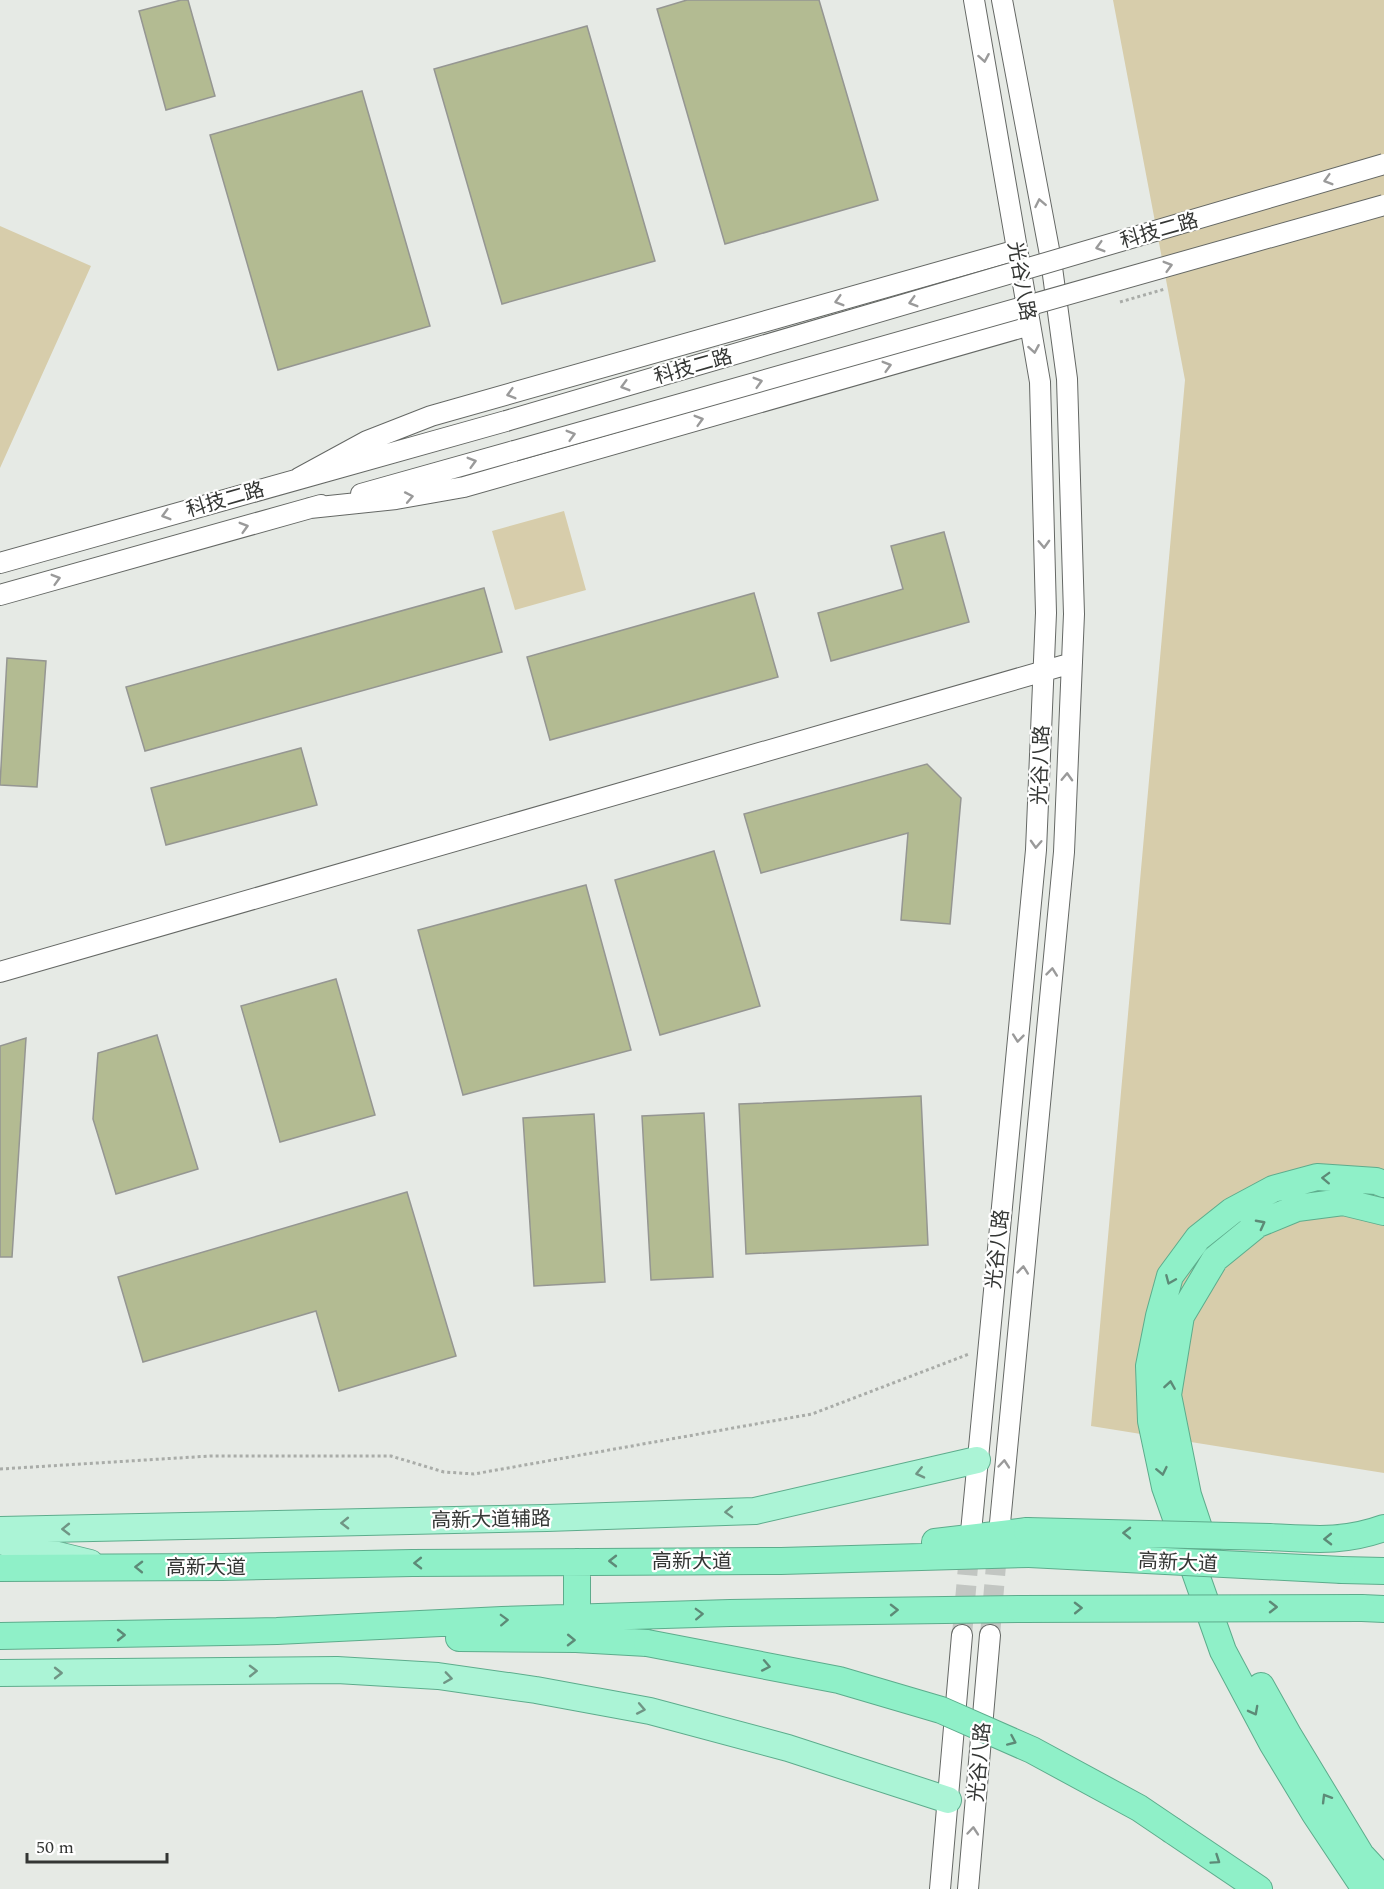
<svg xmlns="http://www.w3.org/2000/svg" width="1384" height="1889" font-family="Spectral,'Noto Sans SC',serif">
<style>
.green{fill:#d7cdab}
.building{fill:#b3bb92;stroke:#959692;stroke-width:1.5}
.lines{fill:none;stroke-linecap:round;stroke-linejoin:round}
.tertiary-tunnel{stroke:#c2c6c2;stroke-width:20;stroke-dasharray:20 10;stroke-linecap:butt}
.tertiary-casing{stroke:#656865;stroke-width:22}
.primary-casing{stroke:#5dac8c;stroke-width:28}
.trunk-casing{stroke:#5dac8c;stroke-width:28}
.path{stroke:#a9aca8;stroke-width:3;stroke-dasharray:3 3;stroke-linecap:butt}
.tertiary{stroke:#fff;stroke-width:20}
.primary{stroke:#abf4d6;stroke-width:26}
.trunk{stroke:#8ff0c8;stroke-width:26}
.tertiary-bridge-casing{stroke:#656865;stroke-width:22;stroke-linecap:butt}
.trunk-bridge-casing{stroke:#5dac8c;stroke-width:28;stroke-linecap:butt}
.tertiary-bridge{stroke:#fff;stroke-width:20}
.trunk-bridge{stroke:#8ff0c8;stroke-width:26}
.oneway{stroke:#9a9a9a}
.oneway2{stroke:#5d8a77}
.oneway3{stroke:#709585}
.labels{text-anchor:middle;stroke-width:4.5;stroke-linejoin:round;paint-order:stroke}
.street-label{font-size:20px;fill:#343634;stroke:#fff}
</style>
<rect width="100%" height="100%" fill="#e6eae5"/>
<path class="green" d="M 1113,0 L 1384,0 L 1384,1473 L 1091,1426 L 1185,380 Z
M 0,226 L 91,266 L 0,468 Z
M 564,511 L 586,590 L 515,610 L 492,531 Z"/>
<path class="building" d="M 181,0 L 188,0 L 215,96 L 166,110 L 139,11 Z
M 687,0 L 819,0 L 878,200 L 725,244 L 657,9 Z
M 587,26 L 655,261 L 502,304 L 434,69 Z
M 362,91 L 430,326 L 278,370 L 210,135 Z
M 944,532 L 969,622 L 831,661 L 818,613 L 903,589 L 891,546 Z
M 484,588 L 502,652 L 145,751 L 126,687 Z
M 754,593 L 778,677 L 550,740 L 527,657 Z
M 7,658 L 46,661 L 37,787 L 0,785 Z
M 301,748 L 317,805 L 166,845 L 151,788 Z
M 927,764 L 961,798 L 950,924 L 901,920 L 908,833 L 761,873 L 744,814 Z
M 714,851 L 760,1006 L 660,1035 L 615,880 Z
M 586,885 L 631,1050 L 463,1095 L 418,930 Z
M 336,979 L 375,1115 L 280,1142 L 241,1006 Z
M 157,1035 L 198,1169 L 116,1194 L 93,1119 L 98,1053 Z
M 26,1038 L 12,1257 L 0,1257 L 0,1046 Z
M 921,1096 L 928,1245 L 746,1254 L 739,1104 Z
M 704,1113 L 713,1277 L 651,1280 L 642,1116 Z
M 594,1114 L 605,1282 L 534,1286 L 523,1118 Z
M 407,1192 L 456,1356 L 339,1391 L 316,1311 L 143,1362 L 118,1277 Z"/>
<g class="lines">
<path class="tertiary-tunnel" d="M 962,1635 L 970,1544
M 990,1635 L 998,1542"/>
<defs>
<path id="tertiary" d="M 299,478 L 367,441 L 431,416 L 1017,250
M 361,494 L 514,451
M 310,508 L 396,499 L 464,487 L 1030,325
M 0,563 L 506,421
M 0,595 L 321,505
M 0,972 L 1072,663
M 1000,1523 L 1064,852 L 1074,614 L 1067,379 L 1051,260 L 1002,0
M 971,1532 L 1036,850 L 1046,613 L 1040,382 L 974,0
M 940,1889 L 962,1635
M 968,1889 L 990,1635"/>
<path id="primary" d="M 0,1530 L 547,1518 L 755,1511 L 977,1460
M 0,1541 L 90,1563
M 0,1673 L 337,1670 L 438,1676 L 536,1690 L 650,1711 L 788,1748 L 948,1800"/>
<path id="trunk" d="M 1270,1537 C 1312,1539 1343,1543 1384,1528
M 935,1542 L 1027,1531
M 1208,1555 L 1188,1495 L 1168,1395 L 1181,1316 L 1215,1259 L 1258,1224 L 1297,1208 L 1343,1202 L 1384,1212
M 0,1568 L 222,1567 L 412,1563 L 781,1561 L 1029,1554
M 1342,1570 L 1384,1571
M 1362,1608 L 1384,1609
M 577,1618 L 577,1562
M 0,1636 L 277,1631 L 502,1620 L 730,1613 L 1020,1609
M 459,1638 L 576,1639 L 647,1643
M 1261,1686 L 1289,1736 L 1361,1855 L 1384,1880
M 1173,1831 L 1259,1889
M 1365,1889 L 1315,1814 L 1272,1743 L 1223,1651 L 1165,1487 L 1151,1421 L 1149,1366 L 1159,1316 L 1170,1276 L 1198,1238 L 1232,1211 L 1273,1189 L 1317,1177 L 1376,1181 L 1384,1184"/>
</defs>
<use href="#tertiary" class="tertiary-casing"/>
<use href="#primary" class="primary-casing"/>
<use href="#trunk" class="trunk-casing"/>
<path class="path" d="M 1120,302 L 1165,289
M 0,1469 L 210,1456 L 391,1456 L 444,1472 L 474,1474 L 812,1414 L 969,1354"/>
<use href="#tertiary" class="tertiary"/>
<use href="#primary" class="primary"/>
<use href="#trunk" class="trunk"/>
<defs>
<path id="tertiary-bridge" d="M 506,421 L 1384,164
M 514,451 L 1384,205"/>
<path id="trunk-bridge" d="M 1027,1531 L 1270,1537
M 1029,1554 L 1342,1570
M 1020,1609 L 1362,1608
M 647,1643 L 839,1680 L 941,1710 L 1032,1750 L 1139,1808 L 1173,1831"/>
</defs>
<use href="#tertiary-bridge" class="tertiary-bridge-casing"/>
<use href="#trunk-bridge" class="trunk-bridge-casing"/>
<use href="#tertiary-bridge" class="tertiary-bridge"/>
<use href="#trunk-bridge" class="trunk-bridge"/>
</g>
<defs><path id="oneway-chevron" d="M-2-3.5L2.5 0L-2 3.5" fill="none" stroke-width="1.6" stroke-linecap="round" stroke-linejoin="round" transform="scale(1.5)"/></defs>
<g class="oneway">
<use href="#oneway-chevron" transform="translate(984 58) rotate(80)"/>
<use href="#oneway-chevron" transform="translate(1328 180) rotate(164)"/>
<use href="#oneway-chevron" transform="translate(1040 203) rotate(-101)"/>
<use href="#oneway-chevron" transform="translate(1100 247) rotate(164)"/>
<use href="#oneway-chevron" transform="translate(1168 266) rotate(-16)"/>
<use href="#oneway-chevron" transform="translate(839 301) rotate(164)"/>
<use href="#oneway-chevron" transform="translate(913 302) rotate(164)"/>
<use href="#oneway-chevron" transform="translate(1034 349) rotate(80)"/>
<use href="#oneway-chevron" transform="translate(887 366) rotate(-16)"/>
<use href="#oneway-chevron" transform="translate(758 382) rotate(-16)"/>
<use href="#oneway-chevron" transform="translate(625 386) rotate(164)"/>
<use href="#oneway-chevron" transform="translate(511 394) rotate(164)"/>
<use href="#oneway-chevron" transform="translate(699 420) rotate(-16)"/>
<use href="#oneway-chevron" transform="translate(571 435) rotate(-16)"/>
<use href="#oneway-chevron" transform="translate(472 462) rotate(-16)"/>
<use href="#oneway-chevron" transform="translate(409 497) rotate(-11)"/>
<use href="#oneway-chevron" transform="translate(166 515) rotate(164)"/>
<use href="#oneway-chevron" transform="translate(244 527) rotate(-16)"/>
<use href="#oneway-chevron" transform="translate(1044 544) rotate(88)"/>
<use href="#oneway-chevron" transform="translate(56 579) rotate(-16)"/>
<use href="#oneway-chevron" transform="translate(1067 777) rotate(-88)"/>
<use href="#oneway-chevron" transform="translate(1036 844) rotate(93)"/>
<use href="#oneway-chevron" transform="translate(1052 972) rotate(-84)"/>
<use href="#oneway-chevron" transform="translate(1018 1038) rotate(96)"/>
<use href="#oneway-chevron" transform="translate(1023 1270) rotate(-84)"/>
<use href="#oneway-chevron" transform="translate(1004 1464) rotate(-85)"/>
<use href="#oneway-chevron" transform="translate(973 1831) rotate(-85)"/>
</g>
<g class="oneway2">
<use href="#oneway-chevron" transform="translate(1326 1178) rotate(-178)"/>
<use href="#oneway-chevron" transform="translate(1261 1224) rotate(-28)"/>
<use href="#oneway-chevron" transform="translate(1170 1280) rotate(113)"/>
<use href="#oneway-chevron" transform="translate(1170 1385) rotate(-81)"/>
<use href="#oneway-chevron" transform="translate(1162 1471) rotate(78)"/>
<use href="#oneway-chevron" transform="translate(1127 1533) rotate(-179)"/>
<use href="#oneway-chevron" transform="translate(1328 1539) rotate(179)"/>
<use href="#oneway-chevron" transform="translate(613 1561) rotate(180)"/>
<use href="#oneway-chevron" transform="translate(418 1563) rotate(179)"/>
<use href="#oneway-chevron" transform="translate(139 1567) rotate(-179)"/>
<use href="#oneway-chevron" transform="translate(1273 1607)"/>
<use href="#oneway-chevron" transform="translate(1078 1608) rotate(-1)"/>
<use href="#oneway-chevron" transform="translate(894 1610) rotate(-1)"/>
<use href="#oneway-chevron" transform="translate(699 1614) rotate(-2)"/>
<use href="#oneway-chevron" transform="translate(504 1620) rotate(-2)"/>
<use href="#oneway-chevron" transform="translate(121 1635)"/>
<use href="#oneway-chevron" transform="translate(571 1640) rotate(1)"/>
<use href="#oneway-chevron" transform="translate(766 1666) rotate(11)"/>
<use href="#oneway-chevron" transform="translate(1254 1711) rotate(62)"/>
<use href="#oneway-chevron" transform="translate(1012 1741) rotate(24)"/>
<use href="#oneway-chevron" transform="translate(1326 1798) rotate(-121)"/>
<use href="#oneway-chevron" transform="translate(1216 1860) rotate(34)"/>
</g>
<g class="oneway3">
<use href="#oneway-chevron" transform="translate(920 1473) rotate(167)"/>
<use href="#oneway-chevron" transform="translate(729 1512) rotate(178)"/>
<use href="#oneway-chevron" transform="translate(345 1523) rotate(179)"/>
<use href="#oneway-chevron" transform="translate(66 1529) rotate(179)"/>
<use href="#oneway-chevron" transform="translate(253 1671) rotate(-1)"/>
<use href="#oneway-chevron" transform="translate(58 1673)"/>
<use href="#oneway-chevron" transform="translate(448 1678) rotate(8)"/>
<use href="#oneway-chevron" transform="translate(641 1709) rotate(11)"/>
</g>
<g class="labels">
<g class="street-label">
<text transform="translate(1159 230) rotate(-16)" y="7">科技二路</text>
<text transform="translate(1022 281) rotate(80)" y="7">光谷八路</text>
<text transform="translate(693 366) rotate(-16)" y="7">科技二路</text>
<text transform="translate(225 499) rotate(-16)" y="7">科技二路</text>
<text transform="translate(1040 765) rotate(-88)" y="7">光谷八路</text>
<text transform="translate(997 1249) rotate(-84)" y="7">光谷八路</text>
<text transform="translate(491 1519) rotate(-1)" y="7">高新大道辅路</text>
<text x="692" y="1568">高新大道</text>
<text transform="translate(1178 1562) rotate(3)" y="7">高新大道</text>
<text x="206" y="1574">高新大道</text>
<text transform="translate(979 1762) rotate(-85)" y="7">光谷八路</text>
</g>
</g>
<path d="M27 1853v9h140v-9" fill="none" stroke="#343634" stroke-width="3"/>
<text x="36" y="1853" font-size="18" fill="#343634" stroke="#ffffff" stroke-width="4.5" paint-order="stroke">50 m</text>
</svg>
